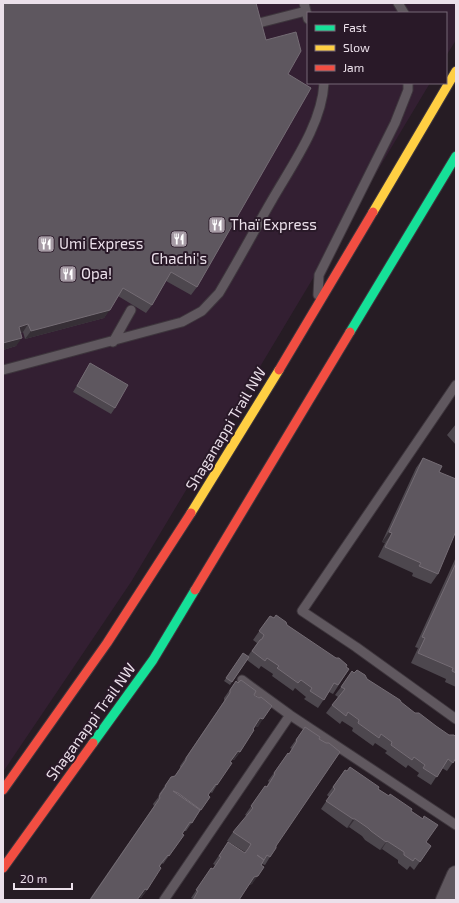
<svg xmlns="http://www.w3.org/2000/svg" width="459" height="903" font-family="'Exo 2',sans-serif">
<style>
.built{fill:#331f32}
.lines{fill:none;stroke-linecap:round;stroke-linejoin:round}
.lane-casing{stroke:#3e363d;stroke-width:11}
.street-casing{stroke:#3e363d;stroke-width:20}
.fast-casing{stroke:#3e363d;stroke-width:11}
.slow-casing{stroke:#3e363d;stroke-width:11}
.jam-casing{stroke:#3e363d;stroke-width:11}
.lane{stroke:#60585f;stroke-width:9}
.street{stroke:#60585f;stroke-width:18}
.fast{stroke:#16e098;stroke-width:9}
.slow{stroke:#ffcf43;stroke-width:9}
.jam{stroke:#f24e42;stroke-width:9}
.wall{fill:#4d474e}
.shaded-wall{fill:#362f36}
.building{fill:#5e575f;stroke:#746c74}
.labels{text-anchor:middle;stroke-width:4;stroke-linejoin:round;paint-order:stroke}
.poi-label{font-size:15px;fill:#ebe0ea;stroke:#291928;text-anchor:start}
.street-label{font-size:15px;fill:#ebe0ea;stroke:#291928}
</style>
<rect width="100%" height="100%" fill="#261c24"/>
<path class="built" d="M 3,3 L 456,3 L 456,40 L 446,56 L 446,13 L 308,13 L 308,83 L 430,83 L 131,582 L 3,772 Z"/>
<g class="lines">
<defs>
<path id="lane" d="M 304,3 L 308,19
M 398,3 L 404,13
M 259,23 L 306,11
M 318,295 L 319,275 L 395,123 L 408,90 L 408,83
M 113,342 L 131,310
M 3,370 L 182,322 L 202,311 L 219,293 C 237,263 254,231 272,200 C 292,165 322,124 324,83
M 456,385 L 302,611 L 356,647 L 456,719
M 242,680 L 290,715 L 456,825
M 164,900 L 290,715"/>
<path id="street" d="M 445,900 L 456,875"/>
<path id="fast" d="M 350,332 L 456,156
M 93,743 L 153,660 L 195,590"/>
<path id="slow" d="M 373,212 L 456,71
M 191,513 L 279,370"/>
<path id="jam" d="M 279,370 L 373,212
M 195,590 L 350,332
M 3,790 L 107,643 L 191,513
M 3,868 L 93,743"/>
</defs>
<use href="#lane" class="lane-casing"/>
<use href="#street" class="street-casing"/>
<use href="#fast" class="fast-casing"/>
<use href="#slow" class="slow-casing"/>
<use href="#jam" class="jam-casing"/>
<use href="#lane" class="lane"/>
<use href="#street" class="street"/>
<use href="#fast" class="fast"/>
<use href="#slow" class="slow"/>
<use href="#jam" class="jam"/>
</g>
<path class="wall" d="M 3,3 L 266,40 L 288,74 L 197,287 L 191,295 L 166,281 L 152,305 L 146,313 L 118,296 L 104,318 L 25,339 L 23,332 L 21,333 L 16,346 L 3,350 Z
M 90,363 L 115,408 L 111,414 L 73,392 Z
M 456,424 L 456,445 L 447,435 Z
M 423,458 L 439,472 L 438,574 L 431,584 L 412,576 L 413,573 L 378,557 L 385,543 L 382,542 L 416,468 Z
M 456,557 L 456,687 L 445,682 L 446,679 L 411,663 L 418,648 L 415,647 Z
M 270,616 L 287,625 L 349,669 L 333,694 L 329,692 L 318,708 L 304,699 L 306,697 L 295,688 L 293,691 L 272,676 L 273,674 L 261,666 L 259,669 L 247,660 L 230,685 L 224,681 L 243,653 L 248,656 L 257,643 L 253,640 Z
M 354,673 L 367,679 L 401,702 L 456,758 L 447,771 L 442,768 L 431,785 L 417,776 L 419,773 L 408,765 L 406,768 L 385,753 L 387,751 L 375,743 L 373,746 L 352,731 L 353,728 L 342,721 L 340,724 L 326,713 L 338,697 L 335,695 L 341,687 Z
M 236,681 L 254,695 L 258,727 L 255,727 L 240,752 L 234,760 L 232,759 L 217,785 L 212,793 L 210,792 L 208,795 L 210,797 L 186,831 L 184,831 L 182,834 L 184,835 L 163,864 L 162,863 L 160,867 L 147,890 L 141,898 L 139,897 L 137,900 L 89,900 L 154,806 L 153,804 L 160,795 L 159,794 L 171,777 L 175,776 L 180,768 L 180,766 L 224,701 L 224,698 Z
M 305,727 L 319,739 L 276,846 L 270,857 L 265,865 L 262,864 L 252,884 L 193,899 L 191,898 L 211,868 L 213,869 L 215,865 L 213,864 L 228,842 L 245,853 L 245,852 L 227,841 L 233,832 L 247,816 L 245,815 L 265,786 L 266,787 L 269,782 L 268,781 L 288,753 L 289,754 L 292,749 L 290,748 Z
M 345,770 L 378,789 L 411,811 L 426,842 L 431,846 L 414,870 L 410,866 L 407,870 L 398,863 L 398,860 L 382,849 L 380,850 L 365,840 L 362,836 L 349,827 L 347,828 L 321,809 L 329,797 L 327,795 Z"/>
<path class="shaded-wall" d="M 110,310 L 104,318 L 25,339 L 31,331 Z
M 28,324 L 23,332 L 13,335 L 19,327 Z
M 22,338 L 16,346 L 3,350 L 3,343 Z
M 389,532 L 392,533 L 385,543 L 382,542 Z
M 260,718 L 263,719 L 258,727 L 254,727 Z
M 238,751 L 240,752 L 234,760 L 232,759 Z
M 353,819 L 355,819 L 349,827 L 347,828 Z
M 387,841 L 382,849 L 380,850 L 386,842 Z
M 258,876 L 252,884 L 249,885 L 254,877 Z
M 145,889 L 147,890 L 141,898 L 139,897 Z"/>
<path class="building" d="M 3,3 L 256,3 L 266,40 L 296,32 L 301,51 L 288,74 L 311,88 L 197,287 L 171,272 L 152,305 L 123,288 L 110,310 L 31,331 L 28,324 L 19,327 L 22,338 L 3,343 Z
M 90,363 L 128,385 L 115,408 L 77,386 Z
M 423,458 L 442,466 L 439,472 L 456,479 L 456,531 L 438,574 L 419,566 L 421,563 L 385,547 L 392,533 L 389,532 Z
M 456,563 L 456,673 L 452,671 L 453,668 L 418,653 L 425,638 L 422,637 Z
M 276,615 L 286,622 L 287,625 L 336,658 L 339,658 L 347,665 L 346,667 L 349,669 L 338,685 L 334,683 L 324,700 L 310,691 L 312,688 L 301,680 L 298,683 L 277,668 L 279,666 L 267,658 L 265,661 L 252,651 L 260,640 L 262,639 L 264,635 L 259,631 L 270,616 L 274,618 Z
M 243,653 L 249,657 L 232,682 L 226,678 Z
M 357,670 L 365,675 L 367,679 L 400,700 L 401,702 L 415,713 L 419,713 L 436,726 L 449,735 L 454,735 L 456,737 L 456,758 L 453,763 L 448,759 L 437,777 L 423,768 L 425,765 L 414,757 L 412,760 L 391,745 L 392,742 L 381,734 L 379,738 L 358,723 L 359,720 L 348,712 L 346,716 L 332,705 L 345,689 L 341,687 L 352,671 L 354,673 Z
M 241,680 L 256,691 L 254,695 L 259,698 L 261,697 L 272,706 L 263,719 L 260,718 L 253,729 L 254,730 L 240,752 L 238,751 L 230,762 L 232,763 L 217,785 L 216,784 L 208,795 L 210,797 L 201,810 L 178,793 L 173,791 L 200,810 L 192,823 L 190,822 L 182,834 L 184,835 L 169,856 L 168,855 L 159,866 L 161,868 L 147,890 L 145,889 L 137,900 L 138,900 L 90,900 L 160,798 L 159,796 L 166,786 L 165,786 L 171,777 L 175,776 L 186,760 L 186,758 L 230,693 L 230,690 L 236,681 L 238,683 Z
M 305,727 L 320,737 L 319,739 L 326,743 L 329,743 L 340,752 L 276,846 L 276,848 L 270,857 L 267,855 L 264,860 L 257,855 L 264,860 L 261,865 L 264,867 L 258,876 L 254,877 L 239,900 L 193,900 L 198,891 L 196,890 L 211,868 L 213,869 L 221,857 L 219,856 L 228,842 L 245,853 L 248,849 L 251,844 L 233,832 L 253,808 L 251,806 L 265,786 L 267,787 L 275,774 L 274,773 L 288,753 L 289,754 L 297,741 L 296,740 Z
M 350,767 L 379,787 L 378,789 L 389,796 L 390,794 L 412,809 L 411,811 L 423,819 L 424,816 L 438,825 L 426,842 L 431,846 L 420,862 L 415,858 L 413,861 L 404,855 L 404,852 L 387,841 L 386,842 L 371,831 L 368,828 L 355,819 L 353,819 L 326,801 L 335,789 L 333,787 L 345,770 L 347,771 Z"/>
<defs>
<symbol id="restaurant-square" viewBox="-11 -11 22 22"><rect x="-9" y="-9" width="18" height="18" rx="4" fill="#a69ba5" stroke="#291928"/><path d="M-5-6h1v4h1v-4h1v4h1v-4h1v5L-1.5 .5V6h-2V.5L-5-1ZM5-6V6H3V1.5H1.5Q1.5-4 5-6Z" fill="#fff"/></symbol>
</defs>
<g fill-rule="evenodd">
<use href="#restaurant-square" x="207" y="215" width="20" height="20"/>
<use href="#restaurant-square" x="169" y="229" width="20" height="20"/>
<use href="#restaurant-square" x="36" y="234" width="20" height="20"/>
<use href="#restaurant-square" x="58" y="264" width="20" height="20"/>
</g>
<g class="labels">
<g class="poi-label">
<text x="230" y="230">Thaï Express</text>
<text x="59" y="249">Umi Express</text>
<text x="179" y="264" text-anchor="middle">Chachi's</text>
<text x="81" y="279">Opa!</text>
</g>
<g class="street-label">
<text transform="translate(226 429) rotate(-59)" y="5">Shaganappi Trail NW</text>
<text transform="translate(91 722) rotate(-54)" y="5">Shaganappi Trail NW</text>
</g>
</g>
<rect width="459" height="903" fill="none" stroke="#ebe0ea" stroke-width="8"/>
<rect x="307" y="12" width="140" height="72" fill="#291928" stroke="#776976"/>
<rect x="315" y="25" width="20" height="6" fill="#16e098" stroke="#776976"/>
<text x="343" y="32" font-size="12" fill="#ebe0ea">Fast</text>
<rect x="315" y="45" width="20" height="6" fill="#ffcf43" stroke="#776976"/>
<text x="343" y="52" font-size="12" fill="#ebe0ea">Slow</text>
<rect x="315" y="65" width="20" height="6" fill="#f24e42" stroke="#776976"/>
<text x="343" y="72" font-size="12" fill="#ebe0ea">Jam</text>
<path d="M14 883v6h58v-6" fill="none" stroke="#ebe0ea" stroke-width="2"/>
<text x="20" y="883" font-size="12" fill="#ebe0ea" stroke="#291928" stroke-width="3" paint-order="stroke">20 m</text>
</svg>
